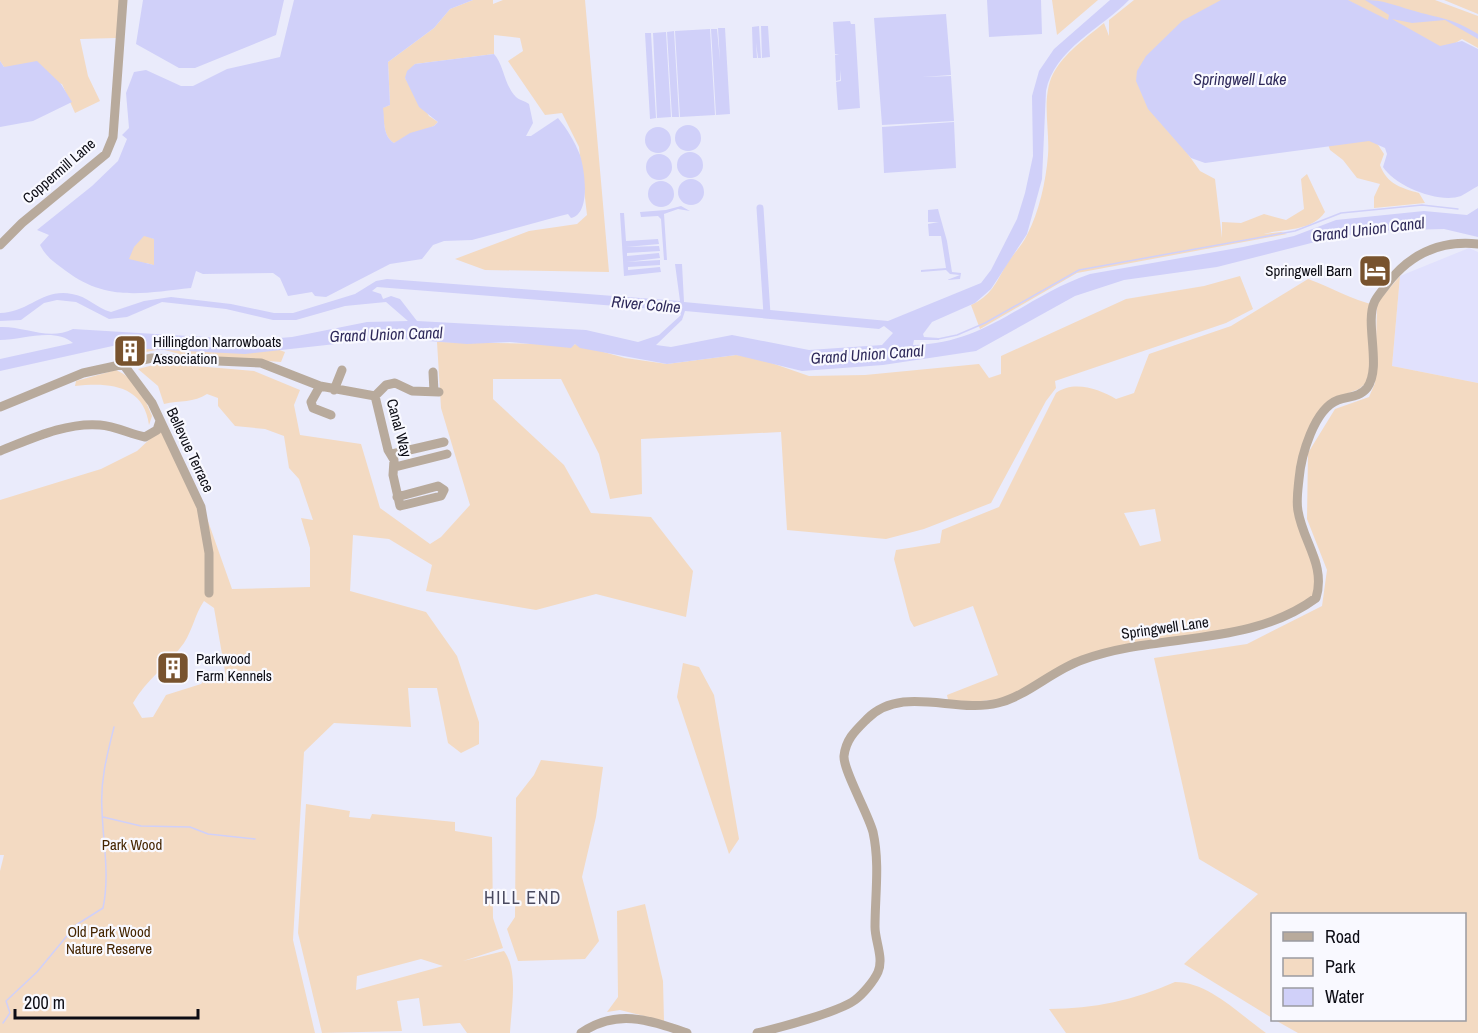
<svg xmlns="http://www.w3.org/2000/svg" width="1478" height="1033" font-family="'Archivo Narrow',sans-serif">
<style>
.built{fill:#e1e1fd}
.green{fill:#f3dac2;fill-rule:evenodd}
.water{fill:#d0d0f9;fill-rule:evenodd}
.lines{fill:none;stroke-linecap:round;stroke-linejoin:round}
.stream{stroke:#d0d0f9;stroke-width:1.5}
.canal{stroke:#d0d0f9;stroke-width:7}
.minor{stroke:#b8aa9c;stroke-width:9}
.labels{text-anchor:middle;stroke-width:4.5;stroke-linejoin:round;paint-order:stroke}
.street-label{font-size:15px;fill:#0c0c14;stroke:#f9f9ff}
.poi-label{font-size:15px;fill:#0c0c14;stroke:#f9f9ff;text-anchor:start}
.park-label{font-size:15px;fill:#452500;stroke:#f9f9ff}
.water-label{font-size:16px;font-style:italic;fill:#2e295a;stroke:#f9f9ff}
.quarter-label{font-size:18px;letter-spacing:1.5px;fill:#4a4a60;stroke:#f9f9ff}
</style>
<rect width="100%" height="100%" fill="#eaebfb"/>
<path class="built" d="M 1469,248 L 1478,252 L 1478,383 L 1392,366 L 1400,276 Z"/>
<path class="green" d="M 0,0 L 121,0 L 116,38 L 80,39 L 88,76 L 100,101 L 75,113 L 62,84 L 4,67 L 0,61 Z
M 473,0 L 493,0 L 493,4 L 503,0 L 585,0 L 609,272 L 485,270 L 455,259 L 529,231 L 577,224 L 587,215 L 579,147 L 562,113 L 545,115 L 508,61 L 523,51 L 520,38 L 494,35 L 494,54 L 415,64 L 405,78 L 429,116 L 438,122 L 434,126 L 394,143 C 382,135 385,121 382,108 L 390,105 L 388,62 L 434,28 L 450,9 Z
M 1052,0 L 1098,0 L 1057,35 Z
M 1134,0 L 1231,0 L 1140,87 L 1200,171 L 1215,179 L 1222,238 L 1222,222 L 1241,223 L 1264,214 L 1286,220 L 1304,209 L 1301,179 L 1307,174 L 1325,212 C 1311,232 1285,228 1264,234 L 1281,232 L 1287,234 L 1077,273 L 980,329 L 971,305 C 991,296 996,283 1006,265 C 1012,255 1022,246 1027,235 C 1039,212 1046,181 1048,155 C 1050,129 1041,98 1053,74 C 1064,53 1086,38 1104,23 L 1109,36 L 1109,20 Z
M 1347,0 L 1435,0 L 1478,16 L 1478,48 L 1462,39 L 1444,50 Z
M 1444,0 L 1478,0 L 1478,14 Z
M 1373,137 L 1384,154 L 1380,165 C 1387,184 1401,188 1419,193 L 1425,203 L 1374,208 L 1374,197 L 1380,184 L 1357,178 L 1343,160 L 1330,150 L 1327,141 Z
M 144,235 L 154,239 L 155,266 C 146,261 136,264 128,259 L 133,247 Z
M 1240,276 L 1253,309 L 1226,323 L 1055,381 L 1056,388 L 1046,401 L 991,503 L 924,529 L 886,539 L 787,530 L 781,432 L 641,439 L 642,494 L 610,499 L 599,454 L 561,379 L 493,379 L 493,399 L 564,465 L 591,513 L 651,517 L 693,571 L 686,617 L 596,594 L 536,610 L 426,591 L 432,565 L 389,539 L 353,535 L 350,591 L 426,612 L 457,656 L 479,722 L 479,744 L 461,753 L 448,743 L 437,688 L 408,688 L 411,727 L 334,723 L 304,752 L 293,940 L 315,1033 L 0,1033 L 0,871 L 4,855 L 0,855 L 0,500 L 101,469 L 137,451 L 164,426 L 203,507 L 232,589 L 310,587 L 310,548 L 301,518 L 313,520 L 299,479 L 289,468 L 284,436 L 265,429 L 235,426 L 218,406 L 218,398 L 207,394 C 194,403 180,400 164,404 L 158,386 L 138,369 L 161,363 L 254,371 L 300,390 L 294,405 L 300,435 L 361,444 L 380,508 L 430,544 L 441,537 L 470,505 L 441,408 L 437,342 L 544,344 L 571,347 L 575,344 L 625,358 L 667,364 L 736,355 L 754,357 L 809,376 L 865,375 L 979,364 L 989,378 L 1001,374 L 1001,356 L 1126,299 L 1204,286 ZM 204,601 L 214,608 L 226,677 L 211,673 L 201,684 L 166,695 L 153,717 L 142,718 L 133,703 C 146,680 168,665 184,643 C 193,629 195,614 204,601 Z
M 1400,276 L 1392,366 L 1478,383 L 1478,1033 L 1298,1033 L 1275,1020 L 1464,1020 L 1464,914 L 1272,914 L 1272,1018 L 1184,964 L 1258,894 L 1199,859 L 1154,658 L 1247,644 L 1322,606 L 1327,570 L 1307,519 L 1308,453 L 1335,409 L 1369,397 L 1375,383 L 1377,303 Z
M 1308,279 C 1331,287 1352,300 1375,305 L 1373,377 L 1359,389 L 1330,400 L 1307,446 L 1299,495 L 1302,520 L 1320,560 L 1322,584 L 1313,601 L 1251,627 L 1130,643 L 1003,699 L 949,704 L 947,695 L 998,675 L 973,606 L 914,627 L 910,620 L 894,559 L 896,550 L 940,543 L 942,530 L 999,507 L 1056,393 C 1074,380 1099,389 1116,399 L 1134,393 L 1149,354 L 1231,326 ZM 1155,509 L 1161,541 L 1140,546 L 1124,513 Z
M 165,340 L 268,346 L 285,352 L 281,362 L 183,355 L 161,349 L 141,353 L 141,348 Z
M 116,370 C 135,378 145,398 152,416 L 149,425 C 144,385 109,382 75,386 L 76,381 Z
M 683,663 L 699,667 L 714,695 L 739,839 L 729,854 L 677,697 Z
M 541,760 L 603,767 L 596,817 L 582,877 L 599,941 L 585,959 L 518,961 L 507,929 L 515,917 L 516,798 L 534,775 Z
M 306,804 L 350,811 L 349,817 L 370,819 L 372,814 L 455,822 L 455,831 L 492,837 L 493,918 L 503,948 L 463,961 L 504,951 C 519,971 511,1009 510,1033 L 467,1033 L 460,1023 L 423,1026 L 419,998 L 397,1001 L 402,1031 L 322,1033 L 298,933 ZM 421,959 L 443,966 L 356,990 L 357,976 Z
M 645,904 L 663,981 L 664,1021 L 620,1010 L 607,1012 L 618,997 L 617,911 Z
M 1175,982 C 1209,982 1239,1014 1266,1033 L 1066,1033 L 1049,1009 C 1093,1009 1135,1000 1175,982 Z"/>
<path class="water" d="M 143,0 L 284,0 L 276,35 L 195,68 L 179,68 L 136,44 Z
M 294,0 L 473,0 L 450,9 L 434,28 L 388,62 L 390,105 L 383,108 C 385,121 382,135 394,143 L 410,133 L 434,126 L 438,122 L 419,107 L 405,78 L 407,71 L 415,64 L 494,54 C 504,65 504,85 516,97 C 519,100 525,101 529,104 L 533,123 L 526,136 L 531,136 L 558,118 C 567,129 575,142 580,155 C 585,171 591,214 571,218 L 568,214 L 560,216 L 472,240 L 444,241 L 433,245 L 422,259 L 390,264 L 326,297 L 315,296 L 312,292 L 288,296 L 280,278 L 273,273 L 203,274 L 196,271 L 191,288 C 144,293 107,302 66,271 C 55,263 46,257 40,245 L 49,235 L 37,230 L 92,186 L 118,161 L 127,139 L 122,135 L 129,128 L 126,93 L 134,72 L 146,70 L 181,86 L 193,86 L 227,69 L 280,57 ZM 144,236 L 154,239 L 154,265 L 129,259 L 134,247 Z
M 987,0 L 1041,0 L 1042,34 L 989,37 Z
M 1110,0 L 1129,0 C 1102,28 1054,49 1046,91 L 1042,179 L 1027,234 L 991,289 L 975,303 L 932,322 L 923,334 L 924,337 L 939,338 L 939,340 L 914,340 L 913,345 C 986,344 1025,296 1090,274 L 1243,247 L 1294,236 L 1336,220 L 1424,211 L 1467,215 L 1478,208 L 1478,237 L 1444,229 L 1372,231 L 1327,239 L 1217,267 L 1124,280 L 1075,296 L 976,351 L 883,365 L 802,371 L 736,355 L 667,364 L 580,348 L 575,344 L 571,348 L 510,342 L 467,344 L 390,338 L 245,354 L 144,349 L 117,345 L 0,371 L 0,359 L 73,343 C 55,327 22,340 0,340 L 0,327 C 25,326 48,341 73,329 L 255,340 L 292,337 L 367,322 L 408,321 L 386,302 L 345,306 L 296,320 L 273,320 L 226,309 L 162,302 L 127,317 L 109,319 L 76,302 L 57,300 L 44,303 L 21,320 L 0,321 L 0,313 C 28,313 43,288 72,294 C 87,296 96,308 111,312 L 144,301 L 171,297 L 231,304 L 274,313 L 293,313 L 355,294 L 376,281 L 387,279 L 680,301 L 675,264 L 682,264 L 684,302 L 888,321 L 981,283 L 991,270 L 1017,219 L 1025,193 L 1033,156 L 1032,96 L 1039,71 L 1054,49 ZM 377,287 L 680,311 L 681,315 L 659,335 L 638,342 L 586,330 L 417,321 L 400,299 L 391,296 L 383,299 L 381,294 L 372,291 ZM 685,311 L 879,329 L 884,326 L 893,333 L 882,345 L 809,350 L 732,335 L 671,347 L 656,345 L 682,320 Z
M 1221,0 L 1348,0 L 1388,20 L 1389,15 L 1365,0 C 1383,0 1394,5 1411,10 C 1441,19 1450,17 1478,34 L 1478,39 L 1445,20 L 1412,23 L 1392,19 L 1440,46 L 1462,41 L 1478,49 L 1478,186 C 1472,189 1467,193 1461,196 C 1439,204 1395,186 1383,167 L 1387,154 L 1385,148 L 1369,141 L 1205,163 L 1191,158 L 1148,109 L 1136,81 L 1137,71 L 1146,56 L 1182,21 Z
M 946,14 L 951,75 L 922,77 L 951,76 L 954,121 L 882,125 L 874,18 Z
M 850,21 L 851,24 L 855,24 L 860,108 L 838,110 L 836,82 L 841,81 L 840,70 L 840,80 L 836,81 L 835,55 L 839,54 L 835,54 L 833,22 Z
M 759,26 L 761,58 L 758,58 L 756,43 L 757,58 L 753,58 L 752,27 Z
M 761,26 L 768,26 L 770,57 L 762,58 Z
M 718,28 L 725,28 L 730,114 L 716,115 L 711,29 L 717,29 L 720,61 Z
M 710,29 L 715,115 L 680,117 L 675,31 Z
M 674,31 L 679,117 L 672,117 L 667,32 Z
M 666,32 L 671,117 L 657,118 L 653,33 Z
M 645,33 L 651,33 L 656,118 L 650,119 Z
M 0,61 L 4,67 L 37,61 L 61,84 L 72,102 L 33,121 L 0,127 Z
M 954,122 L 956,168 L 884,173 L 882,127 Z
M675 138a13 13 0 1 1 26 0a13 13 0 1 1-26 0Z
M645 140a13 13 0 1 1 26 0a13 13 0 1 1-26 0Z
M677 165a13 13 0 1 1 26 0a13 13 0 1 1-26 0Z
M646 167a13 13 0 1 1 26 0a13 13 0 1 1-26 0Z
M678 192a13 13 0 1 1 26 0a13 13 0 1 1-26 0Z
M648 194a13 13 0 1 1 26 0a13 13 0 1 1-26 0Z
M 681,206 L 690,211 L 678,209 L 664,214 L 667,260 L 664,260 L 661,219 L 658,216 L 641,217 L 640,212 L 666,210 Z
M 938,209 L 947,241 L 952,272 L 961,273 L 960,279 L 947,280 L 960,275 L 950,274 L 946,270 L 921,272 L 921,270 L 946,268 L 941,236 L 929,236 L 928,224 L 939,222 L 928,222 L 928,210 Z
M 620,213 L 624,213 L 626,241 L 658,239 L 659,244 L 626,247 L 659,246 L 660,251 L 627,253 L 627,256 L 659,253 L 660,258 L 627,262 L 660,260 L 660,265 L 628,267 L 628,270 L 660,267 L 661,272 L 624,276 Z"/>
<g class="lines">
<path class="stream" d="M 938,339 L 957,335 L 985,323 L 1079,270 L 1295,231 L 1341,213 L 1422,205 L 1458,209
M 103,817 L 141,826 L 190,827 L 208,834 L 255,839
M 3,1023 L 10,1013 L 6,1001 L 37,972 L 76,925 L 103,908 C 110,874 103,844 102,810 C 100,781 107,755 114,727"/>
<path class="canal" d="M 760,208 L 767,314"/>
<path class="minor" d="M 0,245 L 22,223 L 106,154 L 113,137 L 123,0
M 123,364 L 152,403 L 201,507 L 209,553 L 209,593
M 433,372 L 434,392
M 320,386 L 311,402 L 313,408 L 331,415
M 334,390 L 342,370
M 375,396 L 388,450 L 394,460 L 393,475 L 400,506 L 441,496 L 444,490 L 438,486 L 397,497
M 0,407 L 83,373 L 152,358 L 261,363 L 320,386 L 375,396 L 386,385 L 395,383 L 412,391 L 439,392
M 0,451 C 31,439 66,422 100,425 C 115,426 130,434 145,437 L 157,430 L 160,421
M 392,454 L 444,442
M 395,467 L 447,454
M 581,1033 C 617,1008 649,1020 687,1033
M 757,1033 C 778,1028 839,1012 855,1000 C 863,994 874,981 878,972 C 884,958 875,941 875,927 C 875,895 880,864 873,832 C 868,813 843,770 844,756 C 846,739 855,731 867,719 C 902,684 955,714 998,703 C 1027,696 1053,670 1082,660 C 1158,632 1248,648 1316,598 C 1326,565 1303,542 1298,511 C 1296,501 1298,489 1299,479 C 1301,456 1314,409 1338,400 C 1348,396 1359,398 1367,388 C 1382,368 1365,324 1374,303 C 1376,297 1383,290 1387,284 C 1410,254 1440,240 1478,244"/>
</g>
<defs>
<symbol id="hotel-square" viewBox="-11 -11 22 22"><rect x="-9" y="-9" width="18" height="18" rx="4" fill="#78532e" stroke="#f9f9ff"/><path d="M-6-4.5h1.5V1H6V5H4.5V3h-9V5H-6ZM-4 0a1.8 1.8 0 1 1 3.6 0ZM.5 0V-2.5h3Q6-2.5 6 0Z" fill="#fff"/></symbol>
<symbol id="building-square" viewBox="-11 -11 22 22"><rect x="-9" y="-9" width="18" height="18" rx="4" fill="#78532e" stroke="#f9f9ff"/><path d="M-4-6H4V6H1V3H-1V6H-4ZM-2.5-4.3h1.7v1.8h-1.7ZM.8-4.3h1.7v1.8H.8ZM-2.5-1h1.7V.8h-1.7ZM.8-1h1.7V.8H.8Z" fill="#fff"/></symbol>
</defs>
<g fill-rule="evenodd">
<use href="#hotel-square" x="1356" y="252" width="38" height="38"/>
<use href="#building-square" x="111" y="332" width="38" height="38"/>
<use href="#building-square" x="154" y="649" width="38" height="38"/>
</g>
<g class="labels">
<g class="street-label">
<text transform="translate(59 171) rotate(-41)" y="5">Coppermill Lane</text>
<text transform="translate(399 428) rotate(75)" y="5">Canal Way</text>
<text transform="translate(190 450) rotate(65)" y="5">Bellevue Terrace</text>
<text transform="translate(1165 628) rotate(-8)" y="5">Springwell Lane</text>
</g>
<g class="poi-label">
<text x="1352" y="276" text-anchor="end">Springwell Barn</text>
<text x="153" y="347">Hillingdon Narrowboats<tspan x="153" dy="17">Association</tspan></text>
<text x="196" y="664">Parkwood<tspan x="196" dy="17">Farm Kennels</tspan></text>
</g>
<g class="park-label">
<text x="132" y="850">Park Wood</text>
<text x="109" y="937">Old Park Wood<tspan x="109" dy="17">Nature Reserve</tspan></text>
</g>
<g class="water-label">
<text x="1240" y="85">Springwell Lake</text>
<text transform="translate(1368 229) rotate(-7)" y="6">Grand Union Canal</text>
<text transform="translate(646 304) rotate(5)" y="6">River Colne</text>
<text transform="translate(386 334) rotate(-2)" y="6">Grand Union Canal</text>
<text transform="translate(867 354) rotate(-4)" y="6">Grand Union Canal</text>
</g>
<g class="quarter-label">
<text x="523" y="904">HILL END</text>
</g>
</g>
<rect x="1271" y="913" width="195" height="108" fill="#f9f9ff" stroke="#9a9aa1" stroke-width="1.5"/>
<rect x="1283" y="932" width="30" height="9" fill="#b8aa9c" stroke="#9a9aa1" stroke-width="1.5"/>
<text x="1325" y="943" font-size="18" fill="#0c0c14">Road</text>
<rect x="1283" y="958" width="30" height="18" fill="#f3dac2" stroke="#9a9aa1" stroke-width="1.5"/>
<text x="1325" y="973" font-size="18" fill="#0c0c14">Park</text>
<rect x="1283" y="988" width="30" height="18" fill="#d0d0f9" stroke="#9a9aa1" stroke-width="1.5"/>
<text x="1325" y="1003" font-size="18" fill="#0c0c14">Water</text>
<path d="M15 1009v9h183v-9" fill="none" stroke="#0c0c14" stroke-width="3"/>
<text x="24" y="1009" font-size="18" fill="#0c0c14" stroke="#f9f9ff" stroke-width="4.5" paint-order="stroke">200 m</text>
</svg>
